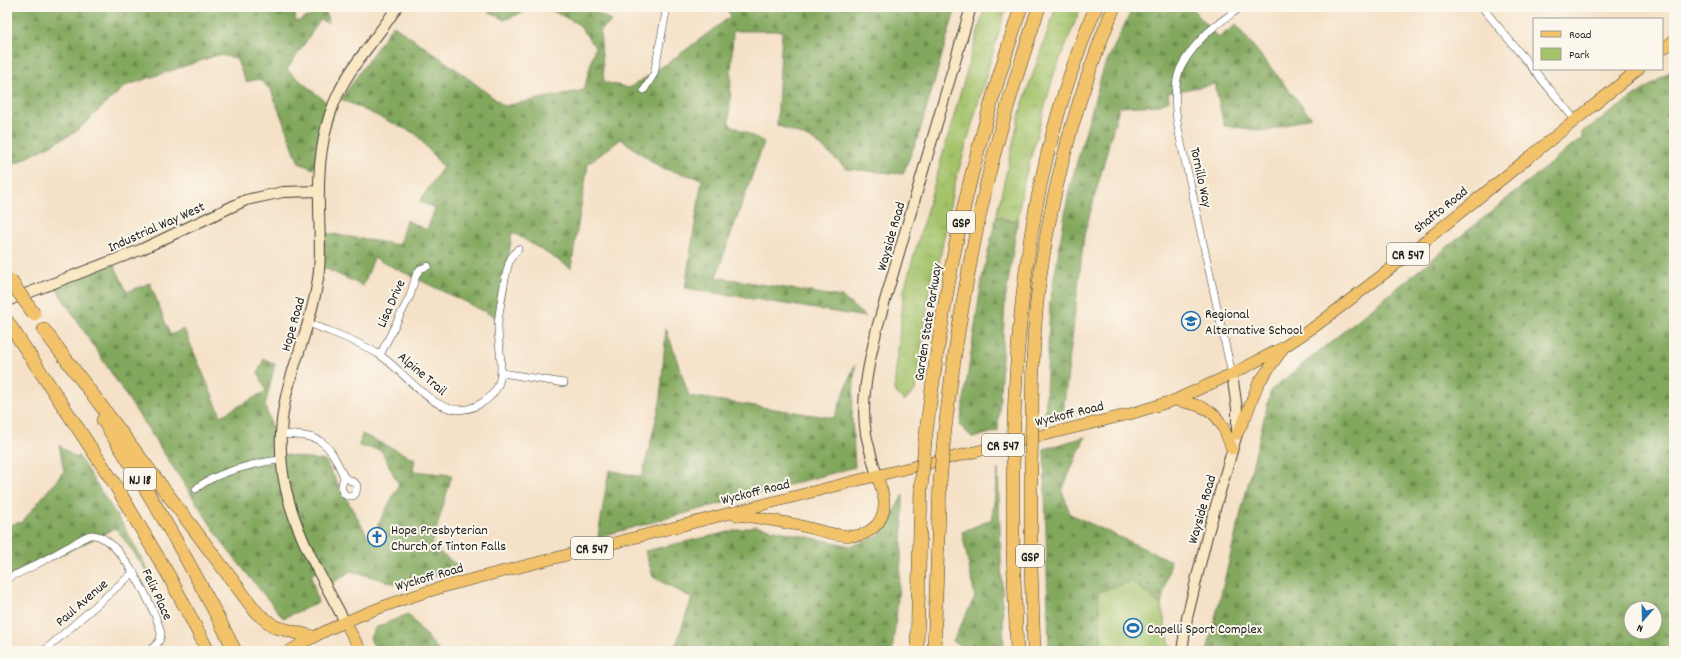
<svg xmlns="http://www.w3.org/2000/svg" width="1681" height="658" font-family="Dekko,sans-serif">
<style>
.grass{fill:url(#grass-tufts);stroke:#606f42}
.forest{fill:url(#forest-firs);stroke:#4f623c;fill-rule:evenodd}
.park{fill:#a3c269;stroke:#606f42}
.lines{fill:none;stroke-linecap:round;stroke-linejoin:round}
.street-casing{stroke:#3d3a36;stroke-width:8}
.secondary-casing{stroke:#3d3a36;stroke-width:12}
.primary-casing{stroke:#3d3a36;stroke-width:12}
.highway-casing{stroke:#3d3a36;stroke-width:14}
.street{stroke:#fff;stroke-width:7}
.secondary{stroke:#fae7c3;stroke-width:10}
.primary{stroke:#f2c36a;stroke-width:11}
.highway{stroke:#f2c36a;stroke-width:13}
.highway-bridge-casing{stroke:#3d3a36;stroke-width:14;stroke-linecap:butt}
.highway-bridge{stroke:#f2c36a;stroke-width:13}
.labels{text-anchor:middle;stroke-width:4;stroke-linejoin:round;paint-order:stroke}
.shield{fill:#fbf7ec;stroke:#5f5e5a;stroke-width:1}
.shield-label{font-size:13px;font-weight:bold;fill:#1c1c1c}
.street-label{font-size:14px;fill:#1c1c1c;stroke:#fbf7ec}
.poi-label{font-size:14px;fill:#1c1c1c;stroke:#fbf7ec;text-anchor:start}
</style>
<defs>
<pattern id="grass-tufts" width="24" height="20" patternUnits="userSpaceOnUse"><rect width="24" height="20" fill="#a3c269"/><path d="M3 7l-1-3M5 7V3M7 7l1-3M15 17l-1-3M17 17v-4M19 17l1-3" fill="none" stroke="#8ca65a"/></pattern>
<pattern id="forest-firs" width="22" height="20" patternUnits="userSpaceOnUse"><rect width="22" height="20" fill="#82a85d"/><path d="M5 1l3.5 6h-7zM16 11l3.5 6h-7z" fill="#6a884c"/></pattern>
</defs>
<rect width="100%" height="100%" fill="#fbf7ec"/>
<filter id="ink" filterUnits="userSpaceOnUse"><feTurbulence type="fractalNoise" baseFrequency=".025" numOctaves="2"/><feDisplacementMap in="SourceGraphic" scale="8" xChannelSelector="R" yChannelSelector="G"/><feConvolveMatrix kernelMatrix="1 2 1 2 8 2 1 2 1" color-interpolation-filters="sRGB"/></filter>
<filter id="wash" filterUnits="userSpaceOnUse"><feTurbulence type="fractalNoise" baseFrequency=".012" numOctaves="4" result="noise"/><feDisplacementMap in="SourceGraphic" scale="16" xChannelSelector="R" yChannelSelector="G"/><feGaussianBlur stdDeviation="0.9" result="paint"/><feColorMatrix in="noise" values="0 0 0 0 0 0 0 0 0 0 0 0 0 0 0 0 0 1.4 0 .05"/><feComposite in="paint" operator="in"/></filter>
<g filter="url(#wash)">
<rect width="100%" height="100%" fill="#f5e1c7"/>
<path class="grass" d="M 985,7 L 1007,7 L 1000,28 L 953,190 L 939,263 L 933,269 L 915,391 L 904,401 L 894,390 L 904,290 Z
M 1056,7 L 1081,7 L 1054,74 L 1022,189 L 1018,219 L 1012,221 L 996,217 L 1021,109 Z"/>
<path class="forest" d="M 7,7 L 262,7 L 270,12 L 279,7 L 294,7 L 296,22 L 326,9 L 328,23 L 320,20 L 287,70 L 335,109 L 313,169 L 299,163 L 271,90 L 259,79 L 246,82 L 236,58 L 218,55 L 125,86 L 74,133 L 7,168 Z
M 481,7 L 536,7 L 504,20 Z
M 545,7 L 587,7 L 612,21 L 600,30 L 604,82 L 629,88 L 671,61 L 731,16 L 725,7 L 956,7 L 919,134 L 903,174 L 847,169 L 815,141 L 777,125 L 782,31 L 733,31 L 729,124 L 764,142 L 716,277 L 842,297 L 866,317 L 685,288 L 702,179 L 661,168 L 621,139 L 588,164 L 571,268 L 512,232 L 500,319 L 374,258 L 363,286 L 320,266 L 320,232 L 399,245 L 406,220 L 427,230 L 435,208 L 419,202 L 443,167 L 416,134 L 341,99 L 393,25 L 460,72 L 504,106 L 584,90 L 595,47 L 578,24 Z
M 1133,7 L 1191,7 L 1218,38 L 1236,25 L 1311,117 L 1268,131 L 1224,126 L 1215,84 L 1168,93 L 1169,100 L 1161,105 L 1119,107 L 1084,236 L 1063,414 L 1045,419 L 1050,302 L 1069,190 L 1103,70 Z
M 1674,69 L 1674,651 L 1207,651 L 1271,390 L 1582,138 L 1582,132 ZM 1631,608 L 1655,608 L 1655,632 L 1631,632 Z
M 996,217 L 1012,221 L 1018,219 L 1005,302 L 998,431 L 973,438 L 960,426 L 982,279 Z
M 112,260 L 127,292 L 150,283 L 170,335 L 184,329 L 221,416 L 266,391 L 258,372 L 264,359 L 275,364 L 265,406 L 281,454 L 325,461 L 370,540 L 399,485 L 381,450 L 359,446 L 362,434 L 415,459 L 413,471 L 452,475 L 431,547 L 460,567 L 403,586 L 351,571 L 328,586 L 318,571 L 311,575 L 318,603 L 283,618 L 226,548 L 53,284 Z
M 666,328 L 689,396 L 834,418 L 855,365 L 852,417 L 855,467 L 598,537 L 609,470 L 642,477 L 660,403 Z
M 1085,437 L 1062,490 L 1070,514 L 1171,561 L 1161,605 L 1132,581 L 1098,592 L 1102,651 L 1049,651 L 1044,449 Z
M 59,445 L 77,459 L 78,456 L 125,528 L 155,583 L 116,528 L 25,572 L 7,576 L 7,525 L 22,522 L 64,471 Z
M 998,469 L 1004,651 L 969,651 L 953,641 L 975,597 L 962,532 L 992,519 Z
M 903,495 C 903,547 899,599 892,651 L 674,651 L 692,598 L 653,577 L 645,551 L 755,526 L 852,546 L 880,535 Z
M 408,614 L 439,651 L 376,651 L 370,638 L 375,628 Z"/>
<path class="park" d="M 1132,581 L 1161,605 L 1171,651 L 1102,651 L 1098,592 Z"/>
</g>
<g filter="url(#ink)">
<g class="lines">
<defs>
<path id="street" d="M 1482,7 L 1576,121
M 644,90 L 654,74 L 667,7
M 309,323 C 332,333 357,340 378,354 C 408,372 438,426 478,405 C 514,387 497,354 498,324 C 499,314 506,266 511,258 C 513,255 516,252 518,249
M 380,355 L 410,296 L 416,275 L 420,269 L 428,266
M 502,373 L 564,383
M 1232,374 C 1218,313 1205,252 1192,191 C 1185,156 1169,110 1178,75 C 1182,60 1202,36 1214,27 C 1222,20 1232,14 1241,7
M 281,434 C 322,436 327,439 344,477
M 344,477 L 355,483 L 357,486 L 356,493 L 353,496 L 347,496 C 339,492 342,484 344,477 Z
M 196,489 C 213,473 258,462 281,460
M 7,578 C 29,570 49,557 70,546 C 76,543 84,536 91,535 C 118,532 156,610 161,633 C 161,642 156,645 149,651
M 44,651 L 134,572"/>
<path id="secondary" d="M 7,301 L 140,250 L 246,200 L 283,192 L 319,191
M 877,476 C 873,462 869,448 866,434 C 860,398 869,364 877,328 L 971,7
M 345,622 C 305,546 266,486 286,396 C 295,358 311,323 317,285 C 322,258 319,231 319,203 C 318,166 322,128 338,94 C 353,62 379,36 397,7
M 1182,651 L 1187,618 L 1207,536 L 1237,434 L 1237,409 L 1232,374"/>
<path id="primary" d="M 1662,50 L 1674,40
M 1175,400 C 1214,408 1218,412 1232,449
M 1237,434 L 1246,416 L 1258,384 L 1282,350
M 735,515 C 756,517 777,521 798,525 C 815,529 835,536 852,536 C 869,536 884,522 884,506 C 885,495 880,485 877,476
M 345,622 L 361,651
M 289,651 C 338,621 392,602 446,586 L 859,480 L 1130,414 L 1175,400 L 1232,374 L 1284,347 L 1317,325 L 1385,273 L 1639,69"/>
<path id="highway" d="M 7,321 L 114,483 L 169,576 L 208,651
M 44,330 L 257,613 L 275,627 L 313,637
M 103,420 C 151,495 195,571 235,651
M 1014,420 C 1019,276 1039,141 1096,7
M 1032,422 C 1032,379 1033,335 1038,292 C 1050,195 1076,98 1114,7
M 944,437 C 954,350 968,263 988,178 C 1002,120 1020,64 1039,7
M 925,441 C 934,370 944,299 959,229 C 975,154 997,80 1021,7
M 1031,460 L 1031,568 L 1034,651
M 1013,465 L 1013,552 L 1017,651
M 917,651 L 921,488
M 934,651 L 940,483"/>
</defs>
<use href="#street" class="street-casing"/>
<use href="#secondary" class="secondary-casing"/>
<use href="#primary" class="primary-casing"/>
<use href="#highway" class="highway-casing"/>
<use href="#street" class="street"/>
<use href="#secondary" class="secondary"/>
<use href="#primary" class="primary"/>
<use href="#highway" class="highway"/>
<defs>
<path id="highway-bridge" d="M 10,280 L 34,314
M 1031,460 L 1032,422
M 1013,465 L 1014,420
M 940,483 L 944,437
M 921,488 L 925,441"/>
</defs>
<use href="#highway-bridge" class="highway-bridge-casing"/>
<use href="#highway-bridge" class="highway-bridge"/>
</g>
</g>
<defs>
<symbol id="school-ring" viewBox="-11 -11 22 22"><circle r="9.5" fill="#fbf7ec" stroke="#1f6fb2" stroke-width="1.5"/><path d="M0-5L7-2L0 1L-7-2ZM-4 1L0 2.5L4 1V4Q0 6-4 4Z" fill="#1f6fb2"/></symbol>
<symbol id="church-ring" viewBox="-11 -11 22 22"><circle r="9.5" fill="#fbf7ec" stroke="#1f6fb2" stroke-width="1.5"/><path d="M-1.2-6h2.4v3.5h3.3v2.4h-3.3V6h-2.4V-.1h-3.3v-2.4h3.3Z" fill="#1f6fb2"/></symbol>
<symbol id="stadium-ring" viewBox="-11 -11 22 22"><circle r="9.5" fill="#fbf7ec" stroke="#1f6fb2" stroke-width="1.5"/><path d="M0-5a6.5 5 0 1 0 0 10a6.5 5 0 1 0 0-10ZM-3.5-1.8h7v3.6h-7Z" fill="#1f6fb2"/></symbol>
</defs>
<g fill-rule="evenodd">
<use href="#school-ring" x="1180" y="310" width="22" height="22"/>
<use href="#church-ring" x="366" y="526" width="22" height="22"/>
<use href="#stadium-ring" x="1122" y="617" width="22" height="22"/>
</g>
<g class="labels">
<g class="shield">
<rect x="947" y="211" width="28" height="22" rx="3"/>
<rect x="1387" y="243" width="42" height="22" rx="3"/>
<rect x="982" y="434" width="42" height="22" rx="3"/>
<rect x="124" y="468" width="32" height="22" rx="3"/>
<rect x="571" y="537" width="42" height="22" rx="3"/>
<rect x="1016" y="545" width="28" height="22" rx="3"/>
</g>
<g class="shield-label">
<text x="961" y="227">GSP</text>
<text x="1408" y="259">CR 547</text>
<text x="1003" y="450">CR 547</text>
<text x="140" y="484">NJ 18</text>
<text x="592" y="553">CR 547</text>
<text x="1030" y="561">GSP</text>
</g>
<g class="street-label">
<text transform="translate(1202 177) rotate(78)" y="5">Tornillo Way</text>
<text transform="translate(1440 209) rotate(-39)" y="5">Shafto Road</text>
<text transform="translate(156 226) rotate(-24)" y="5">Industrial Way West</text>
<text transform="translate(890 236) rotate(-74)" y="5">Wayside Road</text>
<text transform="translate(390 303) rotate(-66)" y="5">Lisa Drive</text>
<text transform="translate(927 322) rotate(-81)" y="5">Garden State Parkway</text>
<text transform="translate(292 324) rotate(-74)" y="5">Hope Road</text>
<text transform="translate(423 373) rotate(40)" y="5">Alpine Trail</text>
<text transform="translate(1069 413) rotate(-14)" y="5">Wyckoff Road</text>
<text transform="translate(755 491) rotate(-14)" y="5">Wyckoff Road</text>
<text transform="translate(1201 509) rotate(-74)" y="5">Wayside Road</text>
<text transform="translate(429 576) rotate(-16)" y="5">Wyckoff Road</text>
<text transform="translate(158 594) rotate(65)" y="5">Felix Place</text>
<text transform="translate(81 602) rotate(-41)" y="5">Paul Avenue</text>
</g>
<g class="poi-label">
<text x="1205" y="318">Regional<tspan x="1205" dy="16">Alternative School</tspan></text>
<text x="391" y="534">Hope Presbyterian<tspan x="391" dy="16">Church of Tinton Falls</tspan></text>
<text x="1147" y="633">Capelli Sport Complex</text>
</g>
</g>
<rect width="1681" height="658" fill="none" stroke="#fbf7ec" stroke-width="24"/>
<rect x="1533" y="18" width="130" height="52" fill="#fbf7ec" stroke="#a29f99"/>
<rect x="1541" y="31" width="20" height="6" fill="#f2c36a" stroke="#a29f99"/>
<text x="1569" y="38" font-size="12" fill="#1c1c1c">Road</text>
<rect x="1541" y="48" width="20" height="12" fill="#a3c269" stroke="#a29f99"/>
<text x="1569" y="58" font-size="12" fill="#1c1c1c">Park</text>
<g transform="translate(1643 620) rotate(200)"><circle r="19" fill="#fbf7ec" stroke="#a29f99"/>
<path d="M0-3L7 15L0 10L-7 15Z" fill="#1f6fb2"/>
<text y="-6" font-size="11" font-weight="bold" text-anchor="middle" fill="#1c1c1c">N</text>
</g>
</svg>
